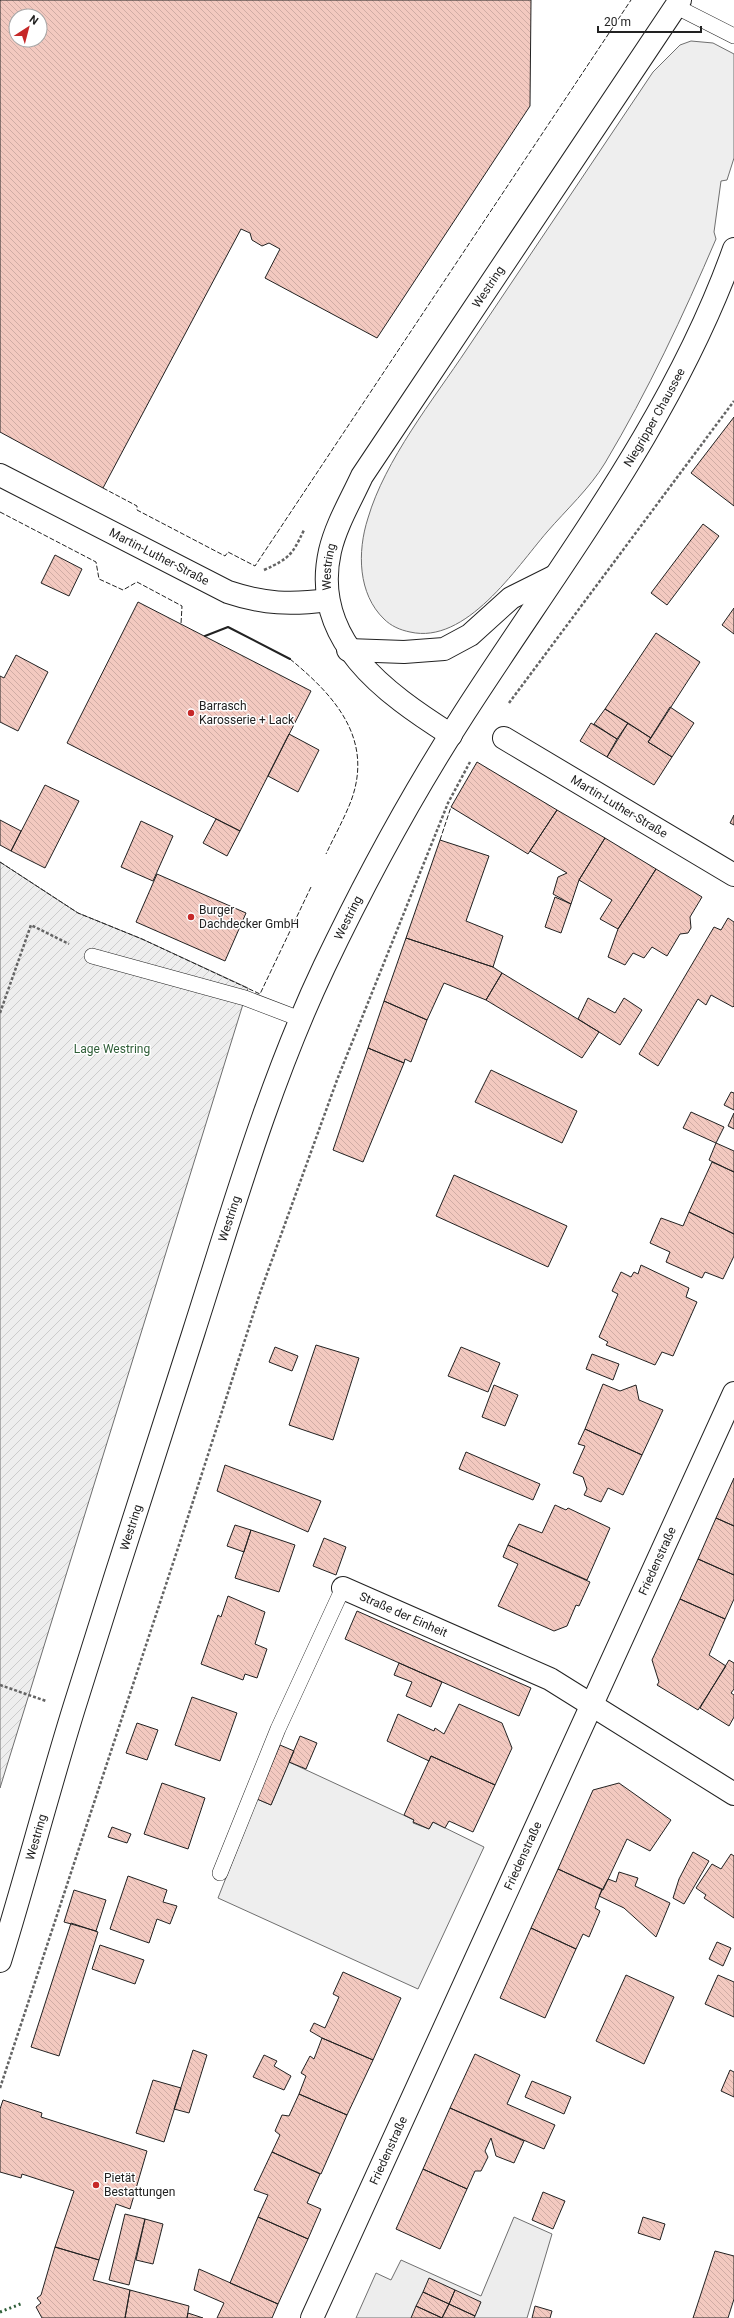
<svg xmlns="http://www.w3.org/2000/svg" width="734" height="2318" font-family="Roboto,sans-serif">
<style>
.grass{fill:#eee;stroke:#6f6f6f}
.garden{fill:url(#garden-furrows);stroke:#6f6f6f}
.parking{fill:#ededed;stroke:#6f6f6f}
.building{fill:url(#building-back-hatch);stroke:#222;fill-rule:evenodd}
.lines{fill:none;stroke-linecap:round;stroke-linejoin:round}
.service-casing{stroke:#222;stroke-width:16}
.minor-casing{stroke:#222;stroke-width:24}
.secondary-casing{stroke:#222;stroke-width:24}
.path{stroke:#646464;stroke-width:2.5;stroke-dasharray:3 2;stroke-linecap:butt}
.service{stroke:#fff;stroke-width:15}
.minor{stroke:#fff;stroke-width:22}
.secondary{stroke:#fff;stroke-width:22}
.hedge{stroke:#2f5e38;stroke-width:3;stroke-dasharray:2 3;stroke-linecap:butt}
.fence{stroke:#222;stroke-width:1;stroke-dasharray:5 2;stroke-linecap:butt}
.wall{stroke:#222;stroke-width:2}
.poi-dot{fill:#c62828;stroke:#fff;stroke-width:1.5}
.labels{text-anchor:middle;stroke-width:3;stroke-linejoin:round;paint-order:stroke}
.street-label{font-size:12px;fill:#222;stroke:#fff}
.poi-label{font-size:12px;fill:#222;stroke:#fff;text-anchor:start}
.park-label{font-size:12px;fill:#2f5e38;stroke:#fff}
</style>
<defs>
<pattern id="garden-furrows" width="10" height="10" patternUnits="userSpaceOnUse"><rect width="10" height="10" fill="#eee"/><path d="M-1 1l2-2M0 10L10 0M9 11l2-2" fill="none" stroke="#ccc"/></pattern>
<pattern id="building-back-hatch" width="6" height="6" patternUnits="userSpaceOnUse"><rect width="6" height="6" fill="#f3c9c0"/><path d="M-1 5l2 2M0 0l6 6M5-1l2 2" fill="none" stroke="#d0aca5"/></pattern>
</defs>
<rect width="100%" height="100%" fill="#fff"/>
<path class="grass" d="M 691,41 L 713,43 L 734,54 L 734,158 L 727,180 L 721,181 L 714,232 L 716,239 C 683,316 648,391 605,463 C 590,488 566,510 547,532 C 516,568 466,645 410,632 C 400,630 391,626 384,619 C 358,594 357,552 368,518 C 385,460 433,400 467,349 C 529,257 591,164 653,72 L 680,45 Z
M 289,1762 L 414,1820 L 413,1823 L 429,1829 L 433,1822 L 484,1847 L 418,1989 L 218,1898 L 257,1799 L 271,1805 Z"/>
<path class="garden" d="M 0,862 L 78,913 L 142,939 L 248,988 L 0,1788 Z"/>
<path class="parking" d="M 514,2217 L 552,2234 L 527,2318 L 356,2318 L 376,2273 L 391,2280 L 401,2260 L 481,2296 Z"/>
<path class="building" d="M 0,0 L 531,0 L 530,106 L 377,338 L 265,278 L 280,249 L 269,243 L 262,246 L 252,240 L 250,233 L 241,229 L 103,488 L 0,432 ZM 16,16 L 40,16 L 40,40 L 16,40 Z
M 734,417 L 734,506 L 691,473 Z
M 703,524 L 719,536 L 667,605 L 651,593 Z
M 55,555 L 82,569 L 69,596 L 41,583 Z
M 138,602 L 311,691 L 240,831 L 67,743 Z
M 734,608 L 734,634 L 722,625 Z
M 656,633 L 700,662 L 651,738 L 605,709 Z
M 16,655 L 48,672 L 18,731 L 0,722 L 0,676 L 4,678 Z
M 670,707 L 694,723 L 672,757 L 648,742 Z
M 605,709 L 628,723 L 617,739 L 594,724 Z
M 591,723 L 617,739 L 607,757 L 580,741 Z
M 628,723 L 651,738 L 648,742 L 672,757 L 654,785 L 607,757 Z
M 289,734 L 319,750 L 298,792 L 268,776 Z
M 477,762 L 557,810 L 528,854 L 451,807 Z
M 45,785 L 79,801 L 45,868 L 11,851 Z
M 557,810 L 605,838 L 579,880 L 571,904 L 553,894 L 558,877 L 567,873 L 530,851 Z
M 734,815 L 734,825 L 730,823 Z
M 216,819 L 240,831 L 227,856 L 203,843 Z
M 0,820 L 21,831 L 11,851 L 0,845 Z
M 141,821 L 173,836 L 153,881 L 121,867 Z
M 605,838 L 656,869 L 618,929 L 600,919 L 612,900 L 579,880 Z
M 440,840 L 489,856 L 466,921 L 503,936 L 493,967 L 406,938 Z
M 656,869 L 702,897 L 690,917 L 691,928 L 688,933 L 680,934 L 667,956 L 652,947 L 644,958 L 633,953 L 625,965 L 608,957 L 618,929 Z
M 157,874 L 246,913 L 225,961 L 136,922 Z
M 555,897 L 571,904 L 561,933 L 545,927 Z
M 728,918 L 734,922 L 734,1006 L 733,1007 L 711,995 L 706,1005 L 698,999 L 658,1066 L 639,1054 L 714,927 L 721,930 Z
M 406,938 L 493,967 L 502,973 L 486,1000 L 444,983 L 427,1020 L 384,1001 Z
M 502,973 L 599,1032 L 582,1058 L 486,1000 Z
M 588,998 L 615,1013 L 624,998 L 642,1010 L 620,1045 L 578,1019 Z
M 384,1001 L 427,1020 L 411,1062 L 405,1059 L 404,1063 L 368,1048 Z
M 368,1048 L 404,1063 L 363,1162 L 333,1150 Z
M 491,1070 L 577,1111 L 562,1143 L 475,1102 Z
M 731,1092 L 734,1093 L 734,1110 L 724,1105 Z
M 691,1112 L 724,1127 L 716,1143 L 683,1128 Z
M 734,1113 L 734,1129 L 728,1126 Z
M 716,1143 L 734,1151 L 734,1172 L 709,1160 Z
M 712,1162 L 734,1172 L 734,1234 L 689,1212 Z
M 454,1175 L 567,1226 L 548,1267 L 436,1216 Z
M 689,1212 L 734,1234 L 734,1256 L 723,1279 L 705,1272 L 702,1278 L 666,1262 L 670,1252 L 650,1243 L 661,1218 L 683,1226 Z
M 641,1265 L 689,1288 L 686,1297 L 697,1302 L 673,1356 L 662,1352 L 655,1365 L 606,1345 L 608,1342 L 599,1337 L 618,1294 L 612,1291 L 621,1272 L 631,1277 L 634,1272 L 638,1274 Z
M 316,1345 L 359,1358 L 333,1440 L 289,1425 Z
M 275,1347 L 298,1356 L 292,1371 L 269,1362 Z
M 461,1347 L 500,1363 L 488,1392 L 448,1376 Z
M 592,1354 L 619,1364 L 613,1380 L 586,1369 Z
M 603,1384 L 620,1391 L 636,1385 L 639,1400 L 663,1410 L 642,1455 L 585,1429 Z
M 494,1385 L 518,1395 L 505,1426 L 482,1417 Z
M 585,1429 L 642,1455 L 623,1495 L 608,1488 L 601,1502 L 584,1495 L 587,1489 L 583,1477 L 573,1473 L 585,1446 L 578,1444 Z
M 466,1452 L 540,1484 L 533,1500 L 459,1469 Z
M 225,1465 L 321,1501 L 308,1532 L 217,1491 Z
M 734,1478 L 734,1526 L 716,1518 Z
M 555,1505 L 566,1510 L 568,1508 L 610,1528 L 587,1580 L 508,1545 L 519,1524 L 542,1533 Z
M 716,1518 L 734,1526 L 734,1575 L 698,1559 Z
M 235,1525 L 251,1530 L 244,1552 L 227,1546 Z
M 251,1530 L 295,1545 L 279,1592 L 235,1578 Z
M 324,1538 L 346,1547 L 336,1575 L 313,1566 Z
M 508,1545 L 590,1582 L 579,1606 L 576,1605 L 567,1626 L 554,1631 L 498,1606 L 518,1564 L 503,1557 Z
M 698,1559 L 734,1575 L 734,1599 L 725,1619 L 680,1599 Z
M 228,1596 L 265,1612 L 255,1644 L 267,1649 L 257,1678 L 245,1674 L 243,1680 L 201,1664 L 218,1615 L 221,1617 Z
M 680,1599 L 725,1619 L 709,1655 L 726,1666 L 698,1710 L 657,1685 L 659,1682 L 652,1660 Z
M 357,1611 L 531,1688 L 519,1716 L 345,1639 Z
M 729,1660 L 734,1663 L 734,1689 L 731,1693 L 734,1695 L 734,1717 L 729,1726 L 700,1708 Z
M 399,1663 L 442,1682 L 431,1707 L 406,1696 L 412,1682 L 394,1675 Z
M 192,1697 L 237,1713 L 220,1761 L 175,1745 Z
M 459,1704 L 502,1723 L 512,1748 L 495,1785 L 431,1756 L 429,1761 L 387,1741 L 398,1714 L 434,1731 L 435,1728 L 444,1734 Z
M 137,1723 L 158,1730 L 147,1760 L 126,1753 Z
M 300,1736 L 317,1743 L 306,1769 L 289,1762 Z
M 280,1745 L 294,1751 L 271,1805 L 257,1799 Z
M 431,1756 L 495,1785 L 473,1832 L 449,1821 L 445,1828 L 433,1822 L 429,1829 L 413,1822 L 414,1820 L 404,1815 Z
M 162,1783 L 205,1798 L 188,1849 L 144,1834 Z
M 619,1783 L 671,1820 L 650,1851 L 627,1839 L 603,1890 L 558,1869 L 593,1790 Z
M 112,1827 L 131,1834 L 127,1843 L 108,1837 Z
M 693,1852 L 709,1861 L 684,1904 L 673,1898 L 679,1879 Z
M 731,1854 L 734,1856 L 734,1918 L 704,1898 L 706,1895 L 696,1888 L 712,1864 L 721,1869 Z
M 558,1869 L 602,1889 L 595,1908 L 600,1911 L 589,1937 L 583,1934 L 576,1949 L 531,1928 Z
M 619,1872 L 638,1878 L 635,1886 L 670,1903 L 656,1937 L 624,1908 L 599,1896 L 608,1879 L 616,1882 Z
M 128,1876 L 167,1890 L 163,1902 L 177,1906 L 170,1924 L 157,1919 L 149,1943 L 110,1929 Z
M 74,1890 L 106,1900 L 96,1931 L 64,1922 Z
M 71,1923 L 98,1932 L 59,2056 L 31,2047 Z
M 531,1928 L 576,1949 L 545,2018 L 500,1998 Z
M 717,1942 L 731,1948 L 723,1966 L 709,1959 Z
M 100,1945 L 144,1960 L 135,1984 L 92,1969 Z
M 343,1972 L 401,1998 L 373,2060 L 322,2038 L 310,2031 L 314,2023 L 325,2028 L 339,1997 L 333,1994 Z
M 626,1975 L 674,1997 L 644,2064 L 596,2041 Z
M 718,1975 L 734,1982 L 734,2017 L 705,2004 Z
M 322,2038 L 373,2060 L 347,2115 L 299,2094 L 306,2076 L 301,2073 L 310,2056 L 314,2059 Z
M 193,2050 L 207,2055 L 189,2113 L 174,2109 Z
M 475,2054 L 520,2075 L 507,2104 L 555,2125 L 544,2149 L 450,2108 Z
M 264,2055 L 277,2061 L 274,2066 L 291,2076 L 284,2090 L 253,2077 Z
M 730,2070 L 734,2072 L 734,2097 L 721,2091 Z
M 153,2080 L 181,2088 L 164,2142 L 136,2133 Z
M 532,2081 L 571,2097 L 564,2114 L 525,2097 Z
M 299,2094 L 347,2115 L 321,2174 L 272,2152 L 280,2135 L 275,2131 L 282,2115 L 289,2116 Z
M 3,2100 L 42,2113 L 41,2117 L 147,2151 L 130,2209 L 116,2204 L 99,2260 L 55,2247 L 74,2191 L 22,2174 L 21,2178 L 0,2172 L 0,2109 Z
M 450,2108 L 524,2141 L 514,2163 L 496,2156 L 491,2138 L 485,2151 L 488,2157 L 481,2171 L 475,2171 L 467,2189 L 423,2169 Z
M 272,2152 L 320,2174 L 307,2203 L 321,2209 L 308,2239 L 258,2217 L 268,2195 L 254,2190 Z
M 423,2169 L 467,2189 L 440,2249 L 396,2229 Z
M 543,2192 L 565,2201 L 553,2229 L 532,2220 Z
M 125,2214 L 145,2219 L 129,2285 L 109,2280 Z
M 258,2217 L 308,2239 L 278,2304 L 230,2283 Z
M 643,2217 L 665,2224 L 660,2240 L 638,2233 Z
M 145,2219 L 163,2224 L 153,2264 L 136,2260 Z
M 55,2247 L 99,2260 L 93,2280 L 130,2290 L 125,2318 L 42,2318 L 36,2307 L 41,2303 L 37,2298 L 41,2295 Z
M 715,2251 L 734,2256 L 734,2299 L 728,2318 L 693,2318 Z
M 199,2269 L 278,2304 L 272,2318 L 217,2318 L 224,2303 L 194,2290 Z
M 429,2278 L 455,2290 L 449,2304 L 423,2292 Z
M 130,2290 L 189,2306 L 187,2318 L 125,2318 Z
M 455,2290 L 481,2302 L 475,2316 L 449,2304 Z
M 423,2292 L 449,2304 L 442,2318 L 416,2306 Z
M 449,2304 L 475,2316 L 474,2318 L 442,2318 Z
M 416,2306 L 442,2318 L 411,2318 Z
M 535,2306 L 552,2311 L 550,2318 L 532,2318 Z
M 188,2313 L 203,2318 L 187,2318 Z"/>
<g class="lines">
<defs>
<path id="service" d="M 675,6 L 734,36
M 92,956 L 245,998 L 300,1019
M 220,1873 L 278,1729 L 343,1588"/>
<g id="minor">
<path id="s1" d="M 0,475 L 228,592 C 264,604 291,605 328,600"/>
<path d="M 348,650 L 404,652 L 444,649 L 470,635 L 511,598 L 555,576"/>
<path id="s2" d="M 451,735 C 385,693 310,640 330,551 C 336,525 351,500 362,476 L 680,0"/>
<path id="s3" d="M 504,738 L 734,875"/>
<path id="s4" d="M 343,1588 L 550,1679 L 734,1794"/>
<path id="s5" d="M 312,2318 L 734,1393"/>
</g>
<g id="secondary">
<path id="s6" d="M 0,1961 C 26,1877 48,1792 74,1708 C 113,1582 154,1457 194,1331 C 233,1209 269,1083 324,967 C 366,879 412,794 465,712 C 561,563 674,418 734,249"/>
</g>
</defs>
<use href="#service" class="service-casing"/>
<use href="#minor" class="minor-casing"/>
<use href="#secondary" class="secondary-casing"/>
<path class="path" d="M 264,570 C 290,558 292,555 304,530
M 509,703 L 734,401
M 0,1013 L 31,925 L 69,944
M 0,1685 L 46,1701
M 0,2088 L 178,1548 L 260,1293 L 337,1080 L 448,803 L 470,762"/>
<use href="#service" class="service"/>
<use href="#minor" class="minor"/>
<use href="#secondary" class="secondary"/>
<path class="hedge" d="M 0,2312 L 23,2303"/>
<path class="fence" d="M 103,488 L 137,506 L 137,510 L 225,556 L 228,552 L 255,566 L 631,0
M 0,512 L 96,562 L 99,579 L 123,590 L 137,582 L 182,606 L 181,624
M 290,659 C 335,696 374,739 351,801 C 344,819 334,837 326,854
M 440,840 L 451,807
M 0,862 L 78,913 L 142,939 L 260,994 L 311,887"/>
<path class="wall" d="M 205,636 L 228,627 L 290,659"/>
</g>
<g class="poi-dot">
<circle cx="191" cy="713" r="4"/>
<circle cx="191" cy="917" r="4"/>
<circle cx="96" cy="2185" r="4"/>
</g>
<g class="labels">
<g class="street-label">
<text dy="4" stroke="none"><textPath href="#s2" startOffset="546">Westring</textPath></text>
<text dy="4" stroke="none"><textPath href="#s6" startOffset="1688">Niegripper Chaussee</textPath></text>
<text dy="4" stroke="none"><textPath href="#s1" startOffset="179">Martin-Luther-Straße</textPath></text>
<text dy="4" stroke="none"><textPath href="#s2" startOffset="221">Westring</textPath></text>
<text dy="4" stroke="none"><textPath href="#s3" startOffset="134">Martin-Luther-Straße</textPath></text>
<text dy="4" stroke="none"><textPath href="#s6" startOffset="1101">Westring</textPath></text>
<text dy="4" stroke="none"><textPath href="#s6" startOffset="777">Westring</textPath></text>
<text dy="4" stroke="none"><textPath href="#s6" startOffset="453">Westring</textPath></text>
<text dy="4" stroke="none"><textPath href="#s5" startOffset="832">Friedenstraße</textPath></text>
<text dy="4" stroke="none"><textPath href="#s4" startOffset="66">Straße der Einheit</textPath></text>
<text dy="4" stroke="none"><textPath href="#s6" startOffset="129">Westring</textPath></text>
<text dy="4" stroke="none"><textPath href="#s5" startOffset="508">Friedenstraße</textPath></text>
<text dy="4" stroke="none"><textPath href="#s5" startOffset="184">Friedenstraße</textPath></text>
</g>
<g class="poi-label">
<text x="199" y="710">Barrasch<tspan x="199" dy="14">Karosserie + Lack</tspan></text>
<text x="199" y="914">Burger<tspan x="199" dy="14">Dachdecker GmbH</tspan></text>
<text x="104" y="2182">Pietät<tspan x="104" dy="14">Bestattungen</tspan></text>
</g>
<g class="park-label">
<text x="112" y="1053">Lage Westring</text>
</g>
</g>
<g transform="translate(28 28) rotate(36)"><circle r="19" fill="#ffffff" stroke="#a7a7a7"/>
<path d="M0-3L7 15L0 10L-7 15Z" fill="#c62828"/>
<text y="-6" font-size="11" font-weight="bold" text-anchor="middle" fill="#222222">N</text>
</g>
<path d="M598 26v6h103v-6" fill="none" stroke="#222222" stroke-width="2"/>
<text x="604" y="26" font-size="12" fill="#222222" stroke="#ffffff" stroke-width="3" paint-order="stroke">20 m</text>
</svg>
